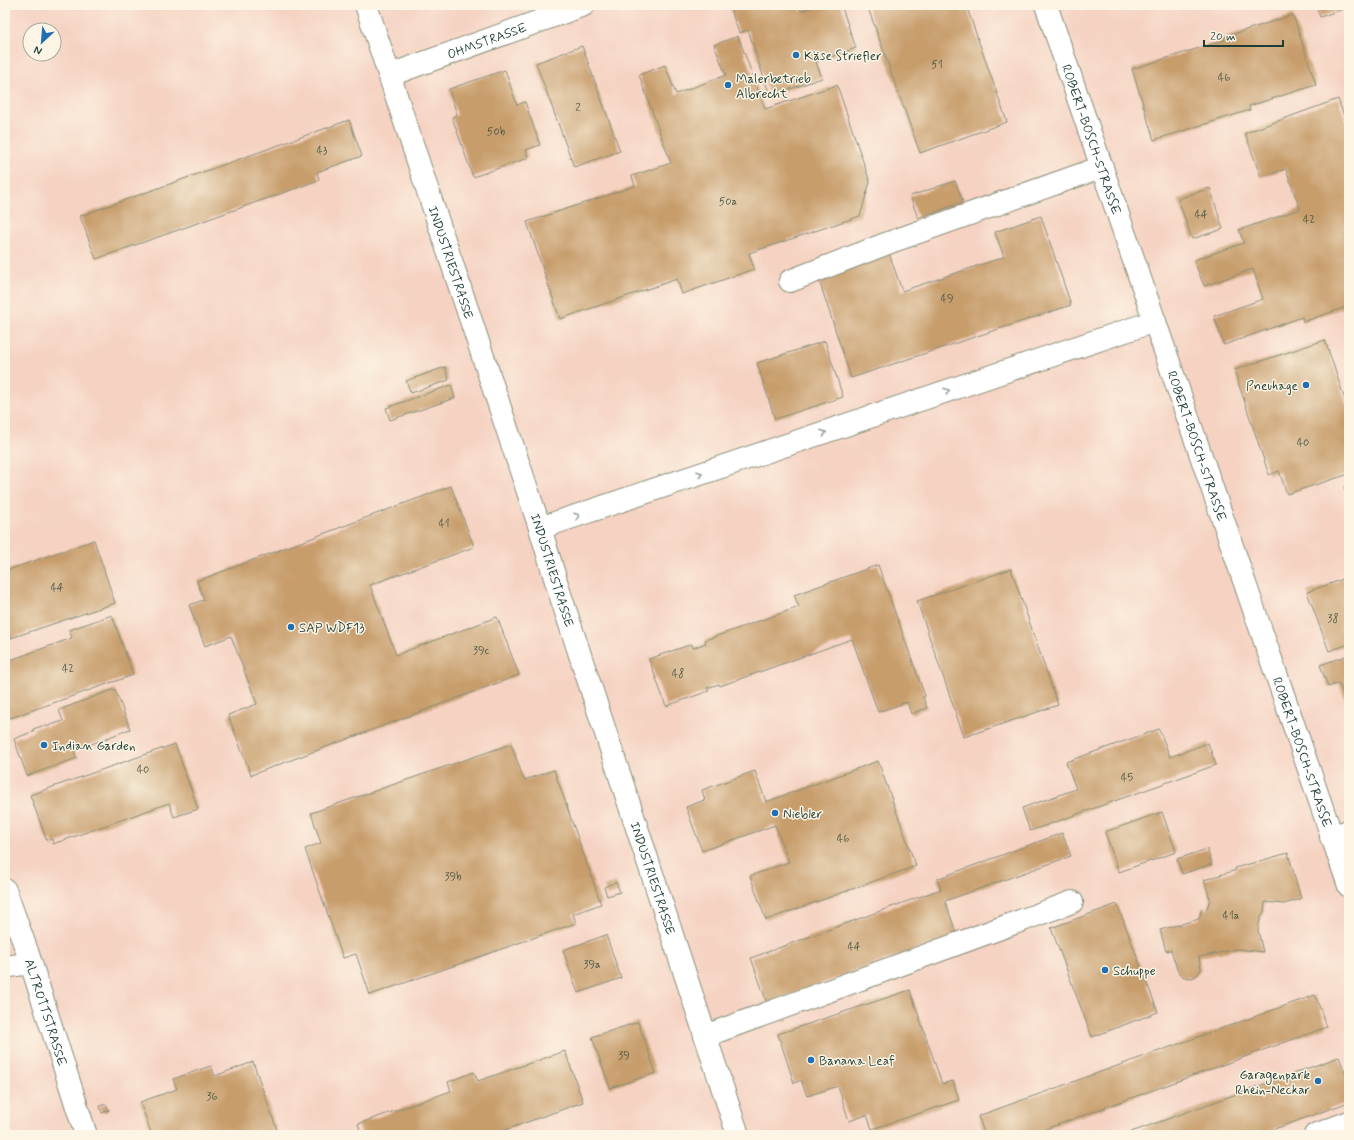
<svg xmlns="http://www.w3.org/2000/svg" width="1354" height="1140" font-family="Mynerve,sans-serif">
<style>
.built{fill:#f5d2c2;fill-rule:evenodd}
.building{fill:#c79d6c}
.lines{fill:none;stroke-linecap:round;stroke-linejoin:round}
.minor-casing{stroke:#878d78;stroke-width:24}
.minor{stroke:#fff;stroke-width:22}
.oneway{stroke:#8f9e9a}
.poi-dot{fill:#1f6fb2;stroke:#fcf5e5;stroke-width:1.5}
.labels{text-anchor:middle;stroke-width:3;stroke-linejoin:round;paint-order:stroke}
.number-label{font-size:11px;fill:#495542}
.street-label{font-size:13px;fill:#1f3d34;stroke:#fcf5e5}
.poi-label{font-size:13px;fill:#1f3d34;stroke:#fcf5e5;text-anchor:start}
</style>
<rect width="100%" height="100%" fill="#fcf5e5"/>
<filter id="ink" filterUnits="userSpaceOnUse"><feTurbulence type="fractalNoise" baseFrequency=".025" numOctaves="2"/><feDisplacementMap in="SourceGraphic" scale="8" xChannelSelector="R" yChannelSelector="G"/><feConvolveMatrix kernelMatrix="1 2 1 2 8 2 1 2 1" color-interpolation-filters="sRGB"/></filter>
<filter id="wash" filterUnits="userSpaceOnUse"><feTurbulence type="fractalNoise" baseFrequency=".012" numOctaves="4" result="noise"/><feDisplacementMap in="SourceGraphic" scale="16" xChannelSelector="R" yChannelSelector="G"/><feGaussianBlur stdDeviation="0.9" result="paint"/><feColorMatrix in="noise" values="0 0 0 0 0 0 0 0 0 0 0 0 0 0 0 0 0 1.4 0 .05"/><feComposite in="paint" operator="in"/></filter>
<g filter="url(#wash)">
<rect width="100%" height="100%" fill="#efddbb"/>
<path class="built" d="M 5,5 L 1349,5 L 1349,1135 L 5,1135 ZM 30,30 L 54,30 L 54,54 L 30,54 Z"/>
<g id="blocks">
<path class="building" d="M 729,5 L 799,5 L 801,11 L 819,5 L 841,5 L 856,48 L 816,62 L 822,78 L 770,96 L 748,30 L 739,33 Z
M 867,5 L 966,5 L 1007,122 L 920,153 Z
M 1316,5 L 1349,5 L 1349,7 L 1320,17 Z
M 1293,15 L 1316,85 L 1249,106 L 1250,110 L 1154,140 L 1132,69 L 1225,40 L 1224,37 Z
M 738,36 L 765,109 L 837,85 L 870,182 L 860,216 L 749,253 L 754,269 L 682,294 L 677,279 L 560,319 L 527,222 L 635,186 L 632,176 L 671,163 L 639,75 L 665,65 L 676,94 L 726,75 L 714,45 Z
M 582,46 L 620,151 L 574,167 L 536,63 Z
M 505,70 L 517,105 L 525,102 L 540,145 L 526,150 L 528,158 L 473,177 L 452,117 L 457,115 L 449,89 Z
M 1338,99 L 1349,130 L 1349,306 L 1303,322 L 1302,317 L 1224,345 L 1214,316 L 1263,299 L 1253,269 L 1204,286 L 1194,260 L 1244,243 L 1239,230 L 1300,209 L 1286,169 L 1261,177 L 1245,133 Z
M 349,120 L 362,156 L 317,172 L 319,180 L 96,259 L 80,216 Z
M 955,181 L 963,202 L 918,218 L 910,196 Z
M 1210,188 L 1223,229 L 1192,239 L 1178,199 Z
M 1041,216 L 1071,305 L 851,378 L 818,277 L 889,253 L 902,291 L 1004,257 L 995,232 Z
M 1325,340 L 1349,412 L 1349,474 L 1287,494 L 1279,471 L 1269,475 L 1234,370 Z
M 825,341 L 843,397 L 775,419 L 757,363 Z
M 445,367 L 449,380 L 411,393 L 406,381 Z
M 451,385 L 455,398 L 390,420 L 386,408 Z
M 1349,485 L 1349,501 L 1344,487 Z
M 451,486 L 474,547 L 370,585 L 396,655 L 497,617 L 519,675 L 251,775 L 228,715 L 257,704 L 231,636 L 205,646 L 189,605 L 204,600 L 197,581 Z
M 94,540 L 115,603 L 5,640 L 5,571 Z
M 878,565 L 925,696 L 923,697 L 927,708 L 911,714 L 907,702 L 878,712 L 852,639 L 720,686 L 719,684 L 707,688 L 709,691 L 666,706 L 649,659 L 692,644 L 693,648 L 706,643 L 705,640 L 799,607 L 794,595 Z
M 1011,569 L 1058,705 L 964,737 L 917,601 Z
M 1349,577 L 1349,644 L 1329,651 L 1307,592 Z
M 112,615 L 133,675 L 10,718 L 5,705 L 5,662 L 72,638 L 69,630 Z
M 1349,655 L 1349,711 L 1339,683 L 1328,687 L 1320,665 Z
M 115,689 L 130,729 L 74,751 L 77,758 L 27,776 L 14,739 L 34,731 L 33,729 L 45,725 L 45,727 L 63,721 L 59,710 Z
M 1159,729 L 1170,757 L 1208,743 L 1216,765 L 1030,831 L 1022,808 L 1076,789 L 1066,762 Z
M 175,744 L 198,809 L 174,817 L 169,803 L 53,844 L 52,839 L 47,841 L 30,795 Z
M 511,744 L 524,780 L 554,770 L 601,904 L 573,914 L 576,923 L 370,995 L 356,954 L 343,958 L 305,849 L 321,843 L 311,813 Z
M 878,761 L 916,866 L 766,920 L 750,876 L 789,862 L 775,825 L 702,851 L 686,807 L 705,800 L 702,790 L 755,771 L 766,802 Z
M 1162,812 L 1176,852 L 1119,872 L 1105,832 Z
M 1062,833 L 1071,856 L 945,901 L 957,935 L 767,1003 L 751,958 L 941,889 L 937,879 Z
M 1207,849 L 1212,864 L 1182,874 L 1177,859 Z
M 1288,853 L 1301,899 L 1284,904 L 1265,902 L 1264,911 L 1260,920 L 1258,930 L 1263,952 L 1238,949 L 1199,957 L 1201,970 L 1196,976 L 1192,978 L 1184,977 L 1178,972 L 1171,950 L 1166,951 L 1160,930 L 1199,919 L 1202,908 L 1207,909 L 1210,899 L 1204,880 L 1236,870 L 1235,868 Z
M 616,882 L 620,892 L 607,896 L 604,887 Z
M 1117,904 L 1158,1012 L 1092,1037 L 1051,928 Z
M 606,935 L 621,978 L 578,993 L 563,950 Z
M 910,990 L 942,1084 L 953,1081 L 959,1100 L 872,1129 L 867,1115 L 849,1121 L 838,1086 L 807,1096 L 801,1080 L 794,1083 L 778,1034 Z
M 1315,995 L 1327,1027 L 1029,1135 L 985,1135 L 978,1116 Z
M 638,1022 L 656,1073 L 610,1088 L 592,1037 Z
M 565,1051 L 583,1102 L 491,1135 L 362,1135 L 358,1124 L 451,1091 L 448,1082 L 474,1072 L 478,1081 Z
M 1339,1057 L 1349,1084 L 1349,1102 L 1258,1135 L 1123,1135 Z
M 253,1062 L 277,1130 L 261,1135 L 152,1135 L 140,1102 L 177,1089 L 173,1079 L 211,1066 L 215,1076 Z
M 106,1104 L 109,1110 L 102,1113 L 100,1106 Z"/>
</g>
</g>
<g filter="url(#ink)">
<use href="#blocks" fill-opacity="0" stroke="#878d78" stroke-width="1"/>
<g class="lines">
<defs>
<g id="minor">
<path id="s1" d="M 366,5 L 540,528 L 559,591 L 738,1135"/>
<path id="s2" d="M 1046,5 L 1349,886"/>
<path id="s3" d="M 390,75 L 584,5"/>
<path d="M 790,281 L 888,243 L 1102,167"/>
<path d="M 540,528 L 1155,321"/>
<path d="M 1331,837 L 1349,831"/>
<path id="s4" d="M 5,890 L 27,951 L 86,1135"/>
<path d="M 5,967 L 31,963"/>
<path d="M 705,1036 L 1072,902"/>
<path d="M 1315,1135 L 1349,1122"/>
</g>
</defs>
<use href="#minor" class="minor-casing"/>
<use href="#minor" class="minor"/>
</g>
<defs><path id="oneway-chevron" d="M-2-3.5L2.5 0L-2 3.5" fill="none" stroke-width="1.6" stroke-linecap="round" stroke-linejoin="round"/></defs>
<g class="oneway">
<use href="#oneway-chevron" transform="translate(947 391) rotate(-19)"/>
<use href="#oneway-chevron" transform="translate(824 433) rotate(-19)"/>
<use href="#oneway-chevron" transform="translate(700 474) rotate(-19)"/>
<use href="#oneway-chevron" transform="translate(577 516) rotate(-19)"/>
</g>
</g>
<g class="poi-dot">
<circle cx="796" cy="55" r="4"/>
<circle cx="728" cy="85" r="4"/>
<circle cx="1306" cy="385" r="4"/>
<circle cx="291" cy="627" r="4"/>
<circle cx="44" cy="745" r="4"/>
<circle cx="775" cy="813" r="4"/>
<circle cx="1105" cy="970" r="4"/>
<circle cx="811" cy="1060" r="4"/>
<circle cx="1318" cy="1081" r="4"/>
</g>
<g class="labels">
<g class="number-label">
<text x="937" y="68">51</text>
<text x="1224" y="81">46</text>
<text x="578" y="111">2</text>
<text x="496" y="135">50b</text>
<text x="322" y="154">43</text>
<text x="728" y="205">50a</text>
<text x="1201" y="218">44</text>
<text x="1309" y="223">42</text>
<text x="947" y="302">49</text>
<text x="1303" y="446">40</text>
<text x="444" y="527">41</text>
<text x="57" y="591">44</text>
<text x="1333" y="622">38</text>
<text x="481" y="654">39c</text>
<text x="68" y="672">42</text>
<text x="678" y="677">48</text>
<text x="143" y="773">40</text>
<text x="1127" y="781">45</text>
<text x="843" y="842">46</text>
<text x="453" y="880">39b</text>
<text x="1231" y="919">41a</text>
<text x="854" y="950">44</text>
<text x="592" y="968">39a</text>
<text x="624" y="1059">39</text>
<text x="212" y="1100">36</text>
</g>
<g class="street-label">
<text dy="5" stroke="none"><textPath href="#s3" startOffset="103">OHMSTRASSE</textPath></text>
<text dy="5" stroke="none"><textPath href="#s2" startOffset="142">ROBERT-BOSCH-STRASSE</textPath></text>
<text dy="5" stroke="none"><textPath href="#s1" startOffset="271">INDUSTRIESTRASSE</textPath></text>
<text dy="5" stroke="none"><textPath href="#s2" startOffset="466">ROBERT-BOSCH-STRASSE</textPath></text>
<text dy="5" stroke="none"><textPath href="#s1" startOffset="595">INDUSTRIESTRASSE</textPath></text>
<text dy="5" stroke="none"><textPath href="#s2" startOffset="790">ROBERT-BOSCH-STRASSE</textPath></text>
<text dy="5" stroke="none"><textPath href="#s1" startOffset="919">INDUSTRIESTRASSE</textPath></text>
<text dy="5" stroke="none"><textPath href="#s4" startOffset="129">ALTROTTSTRASSE</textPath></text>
</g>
<g class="poi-label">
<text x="804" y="60">Käse Striefler</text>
<text x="736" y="83">Malerbetrieb<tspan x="736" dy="15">Albrecht</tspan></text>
<text x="1298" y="390" text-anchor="end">Pneuhage</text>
<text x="299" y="632">SAP WDF13</text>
<text x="52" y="750">Indian Garden</text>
<text x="783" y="818">Niebler</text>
<text x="1113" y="975">Schuppe</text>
<text x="819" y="1065">Banana Leaf</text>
<text x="1310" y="1079" text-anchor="end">Garagenpark<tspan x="1310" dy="15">Rhein-Neckar</tspan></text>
</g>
</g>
<rect width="1354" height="1140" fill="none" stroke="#fcf5e5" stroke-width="20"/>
<g transform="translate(42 42) rotate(206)"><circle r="19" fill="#fcf5e5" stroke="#a4ab9e"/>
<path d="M0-3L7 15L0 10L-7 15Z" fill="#1f6fb2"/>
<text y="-6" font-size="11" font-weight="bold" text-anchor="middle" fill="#1f3d34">N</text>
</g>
<path d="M1204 40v6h79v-6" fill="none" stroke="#1f3d34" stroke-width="2"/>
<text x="1210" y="40" font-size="12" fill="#1f3d34" stroke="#fcf5e5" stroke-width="3" paint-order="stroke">20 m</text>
</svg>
